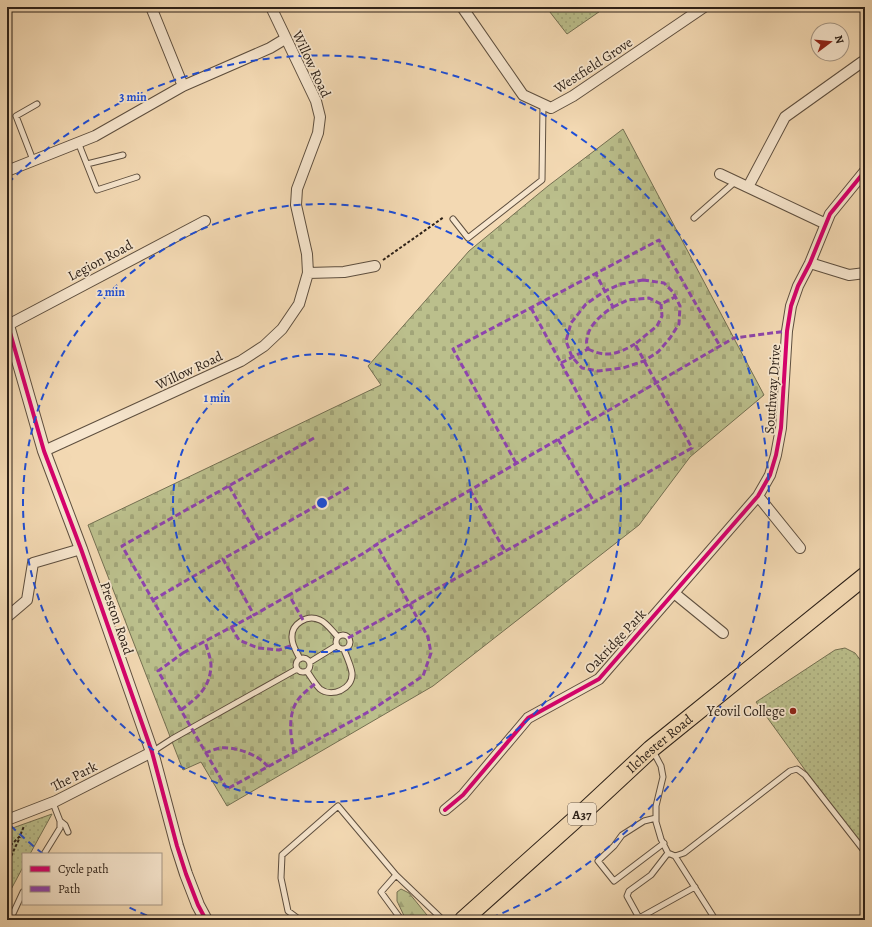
<svg xmlns="http://www.w3.org/2000/svg" width="872" height="927" font-family="Alegreya,serif">
<style>
.forest{fill:url(#forest-firs);stroke:#747052}
.cemetery{fill:url(#cemetery-stones);stroke:#747052}
.park{fill:url(#park-dots);stroke:#747052}
.lines{fill:none;stroke-linecap:round;stroke-linejoin:round}
.service-casing{stroke:#5e4f3f;stroke-width:7}
.minor-casing{stroke:#5e4f3f;stroke-width:12}
.tertiary-casing{stroke:#5e4f3f;stroke-width:14}
.trunk-casing{stroke:#2d2118;stroke-width:19}
.path{stroke:#2d2118;stroke-width:2;stroke-dasharray:3 2;stroke-linecap:butt}
.service{stroke:#f7e6ce;stroke-width:5}
.minor{stroke:#f7e6ce;stroke-width:10}
.tertiary{stroke:#f7e6ce;stroke-width:12}
.trunk{stroke:#f3d9b3;stroke-width:17}
.quiet{stroke:#8e44ad;stroke-width:3;stroke-dasharray:6 3;stroke-linecap:butt}
.cycleway-casing{stroke:#f7e6ce;stroke-width:6}
.cycleway{stroke:#d6006c;stroke-width:4}
.ring{fill:none;stroke:#1d4ed8;stroke-width:2;stroke-dasharray:7 5}
.poi-dot{fill:#8f2418;stroke:#f7e6ce;stroke-width:1.5}
.labels{text-anchor:middle;stroke-width:3.5;stroke-linejoin:round;paint-order:stroke}
.shield{fill:#f7e6ce;stroke:#6a5c4f;stroke-width:1}
.shield-label{font-size:13px;font-weight:bold;fill:#2d2118}
.street-label{font-size:14px;fill:#2d2118;stroke:#f7e6ce}
.poi-label{font-size:14px;fill:#2d2118;stroke:#f7e6ce;text-anchor:end}
.centre{fill:#1d4ed8;stroke:#f7e6ce;stroke-width:2}
.ring-label{font-size:12px;text-anchor:middle;font-weight:bold;fill:#1d4ed8;stroke:#f7e6ce;stroke-width:3.5;stroke-linejoin:round;paint-order:stroke}
</style>
<defs>
<pattern id="forest-firs" width="22" height="20" patternUnits="userSpaceOnUse"><rect width="22" height="20" fill="#bbbf8c"/><path d="M5 1l3.5 6h-7zM16 11l3.5 6h-7z" fill="#a1a478"/></pattern>
<pattern id="cemetery-stones" width="16" height="16" patternUnits="userSpaceOnUse"><rect width="16" height="16" fill="#bbbf8c"/><path d="M2 7V4a2 2 0 0 1 4 0v3zM10 15v-3a2 2 0 0 1 4 0v3z" fill="#a1a478"/></pattern>
<pattern id="park-dots" width="8" height="8" patternUnits="userSpaceOnUse"><rect width="8" height="8" fill="#bbbf8c"/><path d="M2 2h.1M6 6h.1" fill="none" stroke="#a1a478" stroke-width="1.8" stroke-linecap="round"/></pattern>
</defs>
<rect width="100%" height="100%" fill="#f3d9b3"/>
<filter id="stains"><feTurbulence type="fractalNoise" baseFrequency=".005" numOctaves="4"/><feColorMatrix values="0 0 0 0 .2 0 0 0 0 .09 0 0 0 0 .02 0 0 0 .5 -.17"/></filter>
<radialGradient id="worn" r=".72"><stop offset=".6" stop-color="#630" stop-opacity="0"/><stop offset="1" stop-color="#630" stop-opacity=".3"/></radialGradient>
<path class="forest" d="M 401,889 L 409,893 L 431,920 L 406,920 L 397,901 L 397,892 Z"/>
<path class="cemetery" d="M 623,129 L 764,395 L 690,457 L 639,525 L 433,686 L 227,806 L 201,762 L 183,770 L 88,525 L 381,385 L 368,366 L 469,251 L 548,186 Z"/>
<path class="park" d="M 546,7 L 606,7 L 567,34 Z
M 845,648 L 855,653 L 865,666 L 865,853 L 756,702 L 835,650 Z
M 52,814 L 30,854 L 23,854 L 23,867 L 7,897 L 7,830 Z"/>
<g class="lines">
<defs>
<path id="service" d="M 78,142 L 97,190 L 137,177
M 33,160 L 16,116 L 37,104
M 87,164 L 123,155
M 694,218 L 736,181
M 453,219 L 468,238 L 542,180 L 543,105
M336 642a7 7 0 1 1 14 0a7 7 0 1 1-14 0Z
M296 665a7 7 0 1 1 14 0a7 7 0 1 1-14 0Z
M 300,659 C 297,652 292,646 292,638 C 291,624 307,614 320,620 C 327,623 332,631 338,637
M 310,662 L 336,646
M 307,671 C 311,677 315,684 320,689 C 332,698 353,689 352,673 C 351,666 347,657 344,650
M 653,751 L 661,766 L 663,777 L 656,806 L 656,822 L 661,839 L 668,853 L 675,856 L 684,853 L 790,771 L 797,769 L 805,775 L 865,852
M 152,752 L 172,739 L 297,669
M 656,818 L 644,821 L 622,835 L 614,846 L 598,861 L 614,881 L 664,843
M 60,821 L 65,825 L 68,832
M 668,853 L 651,875 L 629,891 L 627,896 L 638,916 L 641,917 L 695,887
M 44,854 L 60,828 L 60,821 L 53,803
M 675,856 L 713,916
M 396,875 L 381,892 L 400,918 L 399,920
M 10,920 L 23,892
M 300,920 L 288,911 L 281,878 L 282,855 L 338,806 L 396,875 L 443,920"/>
<path id="minor" d="M 151,7 L 183,86
M 462,7 L 523,95 L 551,108 L 573,96 L 704,7
M 7,171 L 95,136 L 183,86 L 270,48 L 285,39
M 720,174 L 826,224
M 748,187 L 785,117 L 862,62
M 810,263 L 849,275 L 865,273
M 308,273 L 344,272 L 375,266
M 8,325 L 205,221
M 44,451 L 241,361 L 264,346 L 282,329 L 299,304 L 308,273 L 307,254 L 296,205 L 297,189 L 318,133 L 320,117 L 316,101 L 271,7
M 758,496 L 800,548
M 674,593 L 723,633
M 7,617 L 27,600 L 33,563 L 81,549
M 445,810 L 463,795 L 528,718 L 599,679 L 758,496 L 770,475 L 776,455 L 781,428 L 787,331 L 791,306 L 798,286 L 810,263 L 830,214 L 865,171
M 7,820 L 56,801 L 152,752"/>
<path id="tertiary" d="M 7,322 L 44,451 L 81,549 L 152,752 L 177,846 L 186,874 L 198,905 L 206,920"/>
<g id="trunk">
<path id="s1" d="M 463,920 L 578,817 L 651,749 L 865,576"/>
</g>
</defs>
<use href="#service" class="service-casing"/>
<use href="#minor" class="minor-casing"/>
<use href="#tertiary" class="tertiary-casing"/>
<use href="#trunk" class="trunk-casing"/>
<path class="path" d="M 383,260 L 444,217
M 7,849 L 20,836 L 24,826
M 7,865 L 20,837"/>
<use href="#service" class="service"/>
<use href="#minor" class="minor"/>
<use href="#tertiary" class="tertiary"/>
<use href="#trunk" class="trunk"/>
<path class="quiet" d="M 643,280 L 664,283 L 673,292 L 680,306 L 679,324 L 670,338 L 658,352 L 644,361 L 623,368 L 598,371 L 582,368 L 572,357 L 566,341 L 571,323 L 586,304 L 605,291 L 621,284 Z
M 613,307 L 628,300 L 649,298 L 661,304 L 675,297
M 531,308 L 592,420
M 588,349 C 606,358 618,354 635,344
M 561,363 L 588,349 C 587,346 586,342 587,339 C 588,326 602,314 613,307 L 596,274
M 314,438 L 122,546 L 183,653 L 158,671 L 227,789 L 370,711 L 423,676 L 431,653 L 428,637 L 376,544
M 558,439 L 594,502
M 516,463 L 453,349 L 659,240 L 720,346
M 229,486 L 259,539
M 470,490 L 505,551
M 289,595 L 254,615 L 223,559 L 351,486
M 153,600 L 223,559
M 303,620 L 289,595 L 364,553 L 380,542 L 734,338 L 787,331
M 231,627 L 239,640 L 258,648 L 279,650 L 293,645
M 348,638 L 692,448 L 635,344 L 657,326 L 662,316 L 661,304
M 183,653 L 254,615
M 181,710 C 197,698 210,688 211,666 C 211,658 207,649 205,641
M 205,753 C 210,751 215,749 220,748 C 234,746 260,755 268,767
M 294,753 C 290,734 287,711 301,696 C 306,691 311,687 316,683"/>
<defs>
<path id="cycleway" d="M 7,322 L 44,451 L 81,549 L 152,752 L 177,846 L 186,874 L 198,905 L 206,920
M 445,810 L 463,795 L 528,718 L 599,679 L 758,496 L 770,475 L 776,455 L 781,428 L 787,331 L 791,306 L 798,286 L 810,263 L 830,214 L 865,171"/>
</defs>
<use href="#cycleway" class="cycleway-casing"/>
<use href="#cycleway" class="cycleway"/>
</g>
<g class="ring">
<circle cx="322" cy="503" r="149"/>
<circle cx="322" cy="503" r="299"/>
<path d="M158 920A448 448 0 0 1 126 906M43 854A448 448 0 0 1 8 823M8 183A448 448 0 1 1 486 920"/>
</g>
<circle class="poi-dot" cx="793" cy="711" r="4"/>
<g class="labels">
<rect class="shield" x="568" y="803" width="28" height="22" rx="3"/>
<g class="shield-label">
<text x="582" y="819">A37</text>
</g>
<g class="street-label">
<text transform="translate(312 64) rotate(65)" y="5">Willow Road</text>
<text transform="translate(593 65) rotate(-33)" y="5">Westfield Grove</text>
<text transform="translate(100 260) rotate(-28)" y="5">Legion Road</text>
<text transform="translate(189 370) rotate(-25)" y="5">Willow Road</text>
<text transform="translate(772 389) rotate(-86)" y="5">Southway Drive</text>
<text transform="translate(117 618) rotate(71)" y="5">Preston Road</text>
<text transform="translate(615 641) rotate(-47)" y="5">Oakridge Park</text>
<text dy="5" stroke="none"><textPath href="#s1" startOffset="264">Ilchester Road</textPath></text>
<text transform="translate(74 776) rotate(-27)" y="5">The Park</text>
</g>
<g class="poi-label">
<text x="785" y="716">Yeovil College</text>
</g>
</g>
<circle cx="322" cy="503" r="6" class="centre"/>
<g class="ring-label">
<text x="133" y="101">3 min</text>
<text x="111" y="296">2 min</text>
<text x="217" y="402">1 min</text>
</g>
<rect width="872" height="927" fill="none" stroke="#f3d9b3" stroke-width="24"/>
<rect x="8" y="8" width="856" height="911" fill="none" stroke="#2d2118" stroke-width="2"/>
<rect x="12" y="12" width="848" height="903" fill="none" stroke="#2d2118"/>
<rect x="22" y="853" width="140" height="52" fill="#f7e6ce" stroke="#a69785"/>
<rect x="30" y="866" width="20" height="6" fill="#d6006c" stroke="#a69785"/>
<text x="58" y="873" font-size="12" fill="#2d2118">Cycle path</text>
<rect x="30" y="886" width="20" height="6" fill="#8e44ad" stroke="#a69785"/>
<text x="58" y="893" font-size="12" fill="#2d2118">Path</text>
<g transform="translate(830 42) rotate(74)"><circle r="19" fill="#f7e6ce" stroke="#a69785"/>
<path d="M0-3L7 15L0 10L-7 15Z" fill="#8f2418"/>
<text y="-6" font-size="11" font-weight="bold" text-anchor="middle" fill="#2d2118">N</text>
</g>
<rect width="100%" height="100%" filter="url(#stains)"/>
<rect width="100%" height="100%" fill="url(#worn)"/>
</svg>
